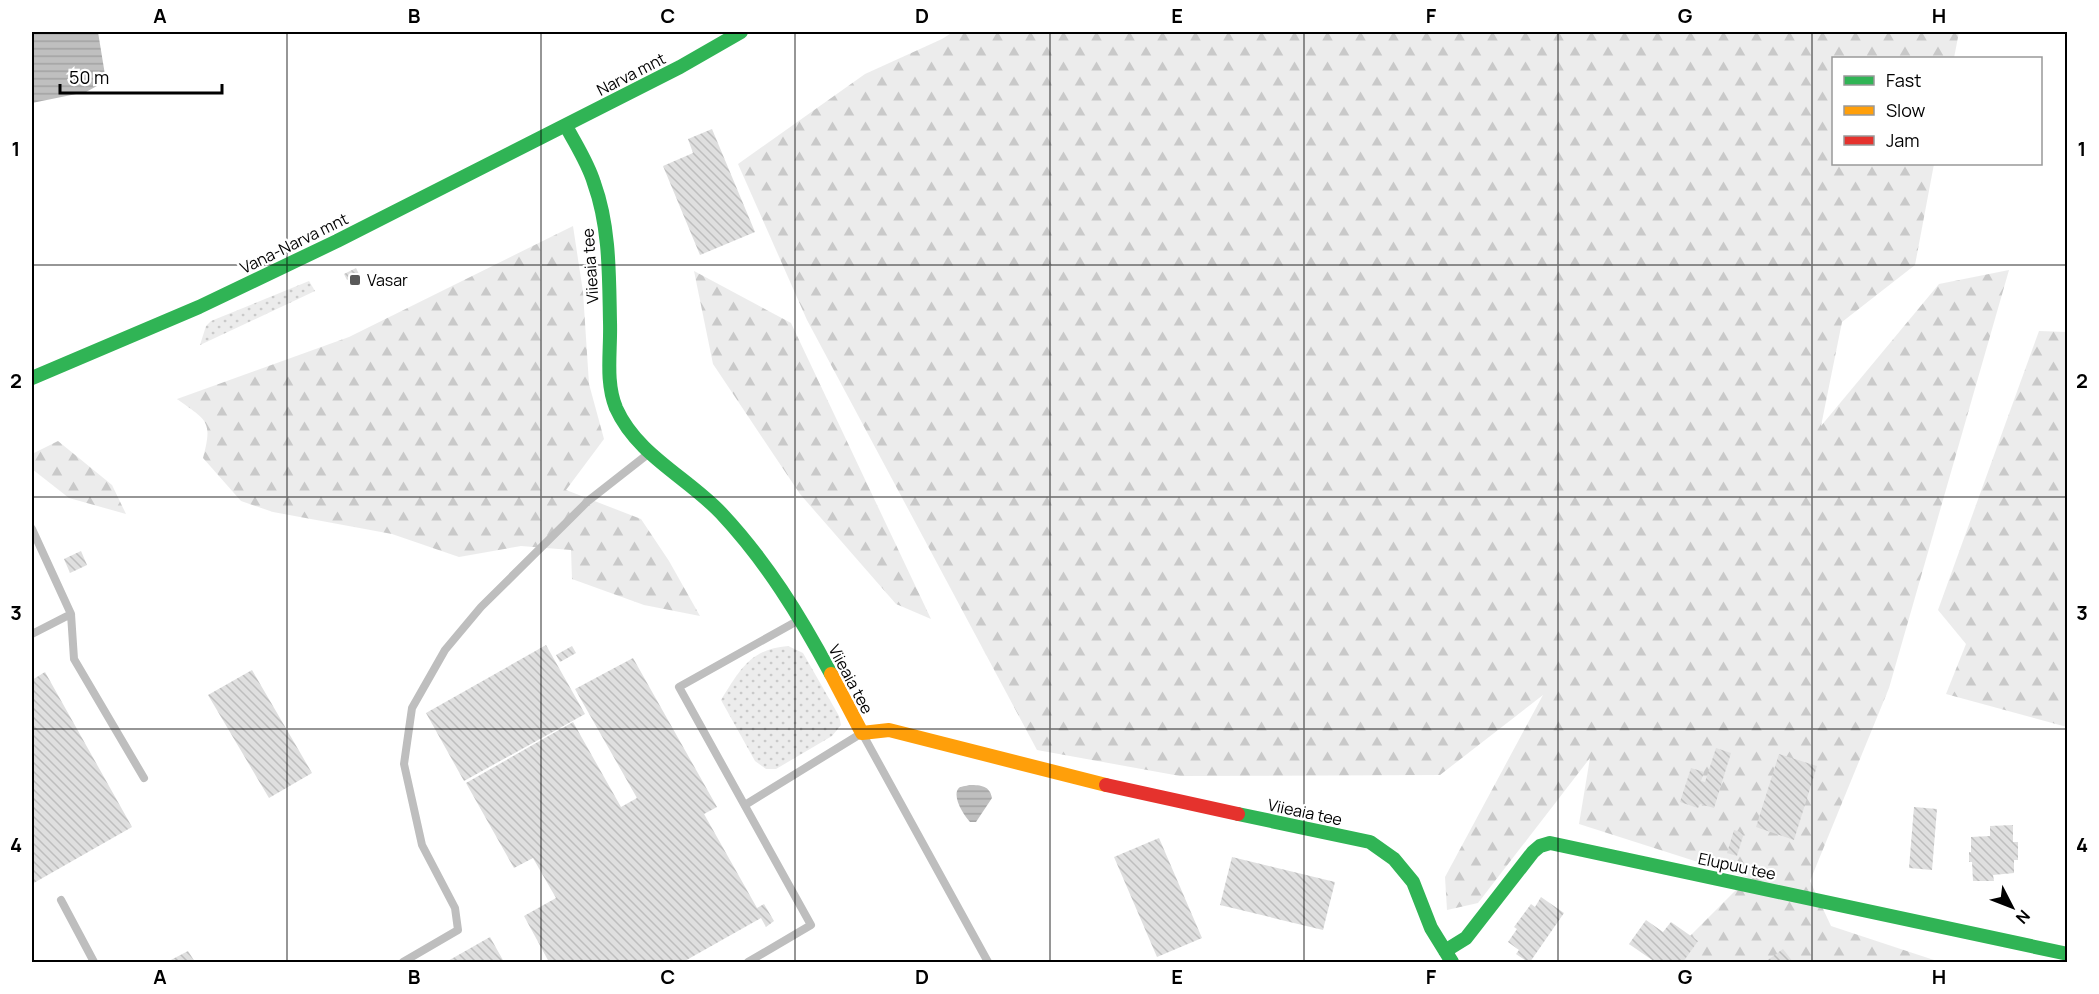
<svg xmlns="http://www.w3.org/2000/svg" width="2099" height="994" font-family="Manrope,sans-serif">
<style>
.grass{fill:url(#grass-dots)}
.forest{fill:url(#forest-firs)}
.water{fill:url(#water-rules)}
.building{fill:url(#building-back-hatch)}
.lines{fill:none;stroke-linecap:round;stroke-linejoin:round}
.lane{stroke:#bebebe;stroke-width:8}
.fast{stroke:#30b455;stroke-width:14}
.slow{stroke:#ff9f0a;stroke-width:14}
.jam{stroke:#e5322d;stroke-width:14}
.grid{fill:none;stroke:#000;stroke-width:1.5;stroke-opacity:0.55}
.poi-dot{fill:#595959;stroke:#fff;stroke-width:2}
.labels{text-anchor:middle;stroke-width:4.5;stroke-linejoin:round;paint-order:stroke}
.street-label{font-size:16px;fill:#000;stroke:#fff}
.poi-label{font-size:16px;fill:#000;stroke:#fff;text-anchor:start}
.neatline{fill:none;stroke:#000;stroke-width:2}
.grid-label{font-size:20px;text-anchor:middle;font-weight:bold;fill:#000}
</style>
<defs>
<pattern id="grass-dots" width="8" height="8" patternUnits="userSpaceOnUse" patternTransform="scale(1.5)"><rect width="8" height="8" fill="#ececec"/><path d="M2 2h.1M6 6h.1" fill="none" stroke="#c9c9c9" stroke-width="1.8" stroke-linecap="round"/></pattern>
<pattern id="forest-firs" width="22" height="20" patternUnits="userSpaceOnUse" patternTransform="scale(1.5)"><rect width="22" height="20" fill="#ececec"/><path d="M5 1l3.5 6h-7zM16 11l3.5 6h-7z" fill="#c9c9c9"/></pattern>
<pattern id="water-rules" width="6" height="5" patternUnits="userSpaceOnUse" patternTransform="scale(1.5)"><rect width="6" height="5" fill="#bfbfbf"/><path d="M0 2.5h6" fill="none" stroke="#a2a2a2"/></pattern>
<pattern id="building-back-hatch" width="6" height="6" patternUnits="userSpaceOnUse" patternTransform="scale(1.5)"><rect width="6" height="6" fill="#dfdfdf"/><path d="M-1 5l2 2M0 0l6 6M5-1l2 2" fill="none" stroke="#bebebe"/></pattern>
</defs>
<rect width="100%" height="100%" fill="#fff"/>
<path class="grass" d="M 309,281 L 315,291 L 200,345 L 206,326 L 211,321 Z
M 788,646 L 803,653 L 839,716 L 841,725 L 832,736 L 776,769 L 766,769 L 755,761 L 721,700 C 740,670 750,649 788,646 Z"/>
<path class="forest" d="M 953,32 L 1959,32 L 1954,58 L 1834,58 L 1834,164 L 1934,164 L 1915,265 L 1842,322 L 1821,426 L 1939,284 L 2009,270 L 1889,688 L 1810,881 L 1831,926 L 1940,962 L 1664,962 L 1748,878 L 1579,824 L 1590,758 L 1478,903 L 1447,910 L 1445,877 L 1543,695 L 1440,775 L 1180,776 L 1037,750 L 807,320 L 738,164 L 865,74 L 942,39 Z
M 573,226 L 583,292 L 589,384 L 604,439 L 566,490 L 641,519 L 669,561 L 700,616 L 644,605 L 572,579 L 571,550 L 521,546 L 459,557 L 392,534 L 273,512 L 241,501 L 203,458 C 213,420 207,421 177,399 L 349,337 Z
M 694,271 L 791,323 L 931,619 L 896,604 L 800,494 L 713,364 Z
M 2039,331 L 2067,332 L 2067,727 L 1946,694 L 1966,644 L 1938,610 Z
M 58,441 L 112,485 L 126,514 L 69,498 L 32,469 L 32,454 Z"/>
<path class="water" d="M 32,32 L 98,32 L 106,81 L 86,92 L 32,103 Z
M 970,785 C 981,785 990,786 992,798 L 976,822 L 970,822 C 964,816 950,794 960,787 C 961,787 969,785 970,785 Z"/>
<path class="building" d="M 712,129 L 755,232 L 700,255 L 663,166 L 693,153 L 688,139 Z
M 356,268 L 359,274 L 347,280 L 344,274 Z
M 81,551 L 87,565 L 70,573 L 64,559 Z
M 546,645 L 585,714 L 464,781 L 426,713 Z
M 572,646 L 576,653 L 560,662 L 556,655 Z
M 633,658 L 717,807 L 704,814 L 757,908 L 764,904 L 774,921 L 766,927 L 761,918 L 683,962 L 549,962 L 524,916 L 556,898 L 533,858 L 514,868 L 466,783 L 573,722 L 621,807 L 637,798 L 575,689 Z
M 252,670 L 312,773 L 269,798 L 208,695 Z
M 45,672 L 132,827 L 32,884 L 32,680 Z
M 1716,748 L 1731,753 L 1714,808 L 1700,804 L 1698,808 L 1680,802 L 1691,768 L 1704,772 L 1701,781 L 1705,782 Z
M 1779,754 L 1817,766 L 1794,840 L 1756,827 Z
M 1914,807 L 1937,809 L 1932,870 L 1909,868 Z
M 2013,825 L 2013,842 L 2018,842 L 2018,860 L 2014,860 L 2014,873 L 1993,875 L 1994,881 L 1973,881 L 1972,862 L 1969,862 L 1969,852 L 1971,852 L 1971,837 L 1990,836 L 1990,826 Z
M 1734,830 L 1744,833 L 1737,856 L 1727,853 Z
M 1159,838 L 1202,938 L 1157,957 L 1114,857 Z
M 1232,857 L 1335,882 L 1323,930 L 1220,905 Z
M 1541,897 L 1564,913 L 1530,962 L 1528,962 L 1516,954 L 1519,950 L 1508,942 L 1517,929 L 1514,927 L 1531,904 L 1535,907 Z
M 1646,920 L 1663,932 L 1671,922 L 1698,941 L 1683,962 L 1655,962 L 1629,944 Z
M 490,937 L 504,962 L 446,962 Z
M 1783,949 L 1793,962 L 1765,962 Z
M 188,951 L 195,962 L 167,962 Z"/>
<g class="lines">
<path class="lane" d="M 32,529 L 71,614 L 74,659 L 144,778
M 32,634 L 71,614
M 745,805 L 862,733 L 988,962
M 61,900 L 94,962
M 403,962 L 458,930 L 455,908 L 422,845 L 404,764 L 412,708 L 445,650 L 481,607 L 588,501 L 648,454
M 748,962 L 811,925 L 679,687 L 799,620"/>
<path class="fast" d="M 566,126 C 576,145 588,163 594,183 C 610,227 609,276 610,322 C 611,351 605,381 616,408 C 637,455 687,477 721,513 C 766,561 800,616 831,674
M 32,378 L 199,307 L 337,241 L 680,67 L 741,32
M 1238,814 L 1370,842 L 1394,859 L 1413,882 L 1431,928 L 1452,962
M 1445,951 L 1466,938 L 1533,852 L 1540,846 L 1550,843 L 2068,954"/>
<path class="slow" d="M 831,674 L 862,733 L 889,730 L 1106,785"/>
<path class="jam" d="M 1106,785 L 1238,814"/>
</g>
<path class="grid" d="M 287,32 L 287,962M 541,32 L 541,962M 795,32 L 795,962M 1050,32 L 1050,962M 1304,32 L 1304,962M 1558,32 L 1558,962M 1812,32 L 1812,962M 32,265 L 2068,265M 32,497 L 2068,497M 32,729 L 2068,729"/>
<rect class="poi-dot" x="349" y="274" width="12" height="12" rx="3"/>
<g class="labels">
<g class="street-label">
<text transform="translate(631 74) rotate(-27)" y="6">Narva mnt</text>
<text transform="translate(294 243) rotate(-26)" y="6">Vana-Narva mnt</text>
<text transform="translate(590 266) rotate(-94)" y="6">Viieaia tee</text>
<text transform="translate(851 679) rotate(62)" y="6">Viieaia tee</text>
<text transform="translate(1305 812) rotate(12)" y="6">Viieaia tee</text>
<text transform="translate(1737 866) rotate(12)" y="6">Elupuu tee</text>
</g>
<g class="poi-label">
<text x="367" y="286">Vasar</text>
</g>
</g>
<rect width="2099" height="994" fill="none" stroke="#ffffff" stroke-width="66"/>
<rect x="1832" y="57" width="210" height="108" fill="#ffffff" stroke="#999999" stroke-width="1.5"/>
<rect x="1844" y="76" width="30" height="9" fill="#30b455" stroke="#999999" stroke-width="1.5"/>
<text x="1886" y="87" font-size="18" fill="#000000">Fast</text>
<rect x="1844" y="106" width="30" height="9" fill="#ff9f0a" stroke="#999999" stroke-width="1.5"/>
<text x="1886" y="117" font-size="18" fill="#000000">Slow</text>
<rect x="1844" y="136" width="30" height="9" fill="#e5322d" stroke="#999999" stroke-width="1.5"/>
<text x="1886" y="147" font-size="18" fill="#000000">Jam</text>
<g transform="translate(2012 907) rotate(132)" stroke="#ffffff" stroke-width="4.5" paint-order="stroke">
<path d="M0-4.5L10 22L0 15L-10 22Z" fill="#000000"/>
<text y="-9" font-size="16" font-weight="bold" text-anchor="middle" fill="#000000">N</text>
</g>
<path d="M60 84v9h162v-9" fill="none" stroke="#000000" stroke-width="3"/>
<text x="69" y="84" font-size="18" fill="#000000" stroke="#ffffff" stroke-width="4.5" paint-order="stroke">50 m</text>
<rect x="33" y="33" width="2033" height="928" class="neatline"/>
<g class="grid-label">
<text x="160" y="23">A</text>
<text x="414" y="23">B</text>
<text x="668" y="23">C</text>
<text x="922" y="23">D</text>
<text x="1177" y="23">E</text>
<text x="1431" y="23">F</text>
<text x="1685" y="23">G</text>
<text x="1939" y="23">H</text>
<text x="16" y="156">1</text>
<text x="2082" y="156">1</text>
<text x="16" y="388">2</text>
<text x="2082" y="388">2</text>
<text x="16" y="620">3</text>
<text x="2082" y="620">3</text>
<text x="16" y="852">4</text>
<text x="2082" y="852">4</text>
<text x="160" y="984">A</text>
<text x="414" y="984">B</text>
<text x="668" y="984">C</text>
<text x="922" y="984">D</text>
<text x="1177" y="984">E</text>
<text x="1431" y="984">F</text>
<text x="1685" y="984">G</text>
<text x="1939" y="984">H</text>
</g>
</svg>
